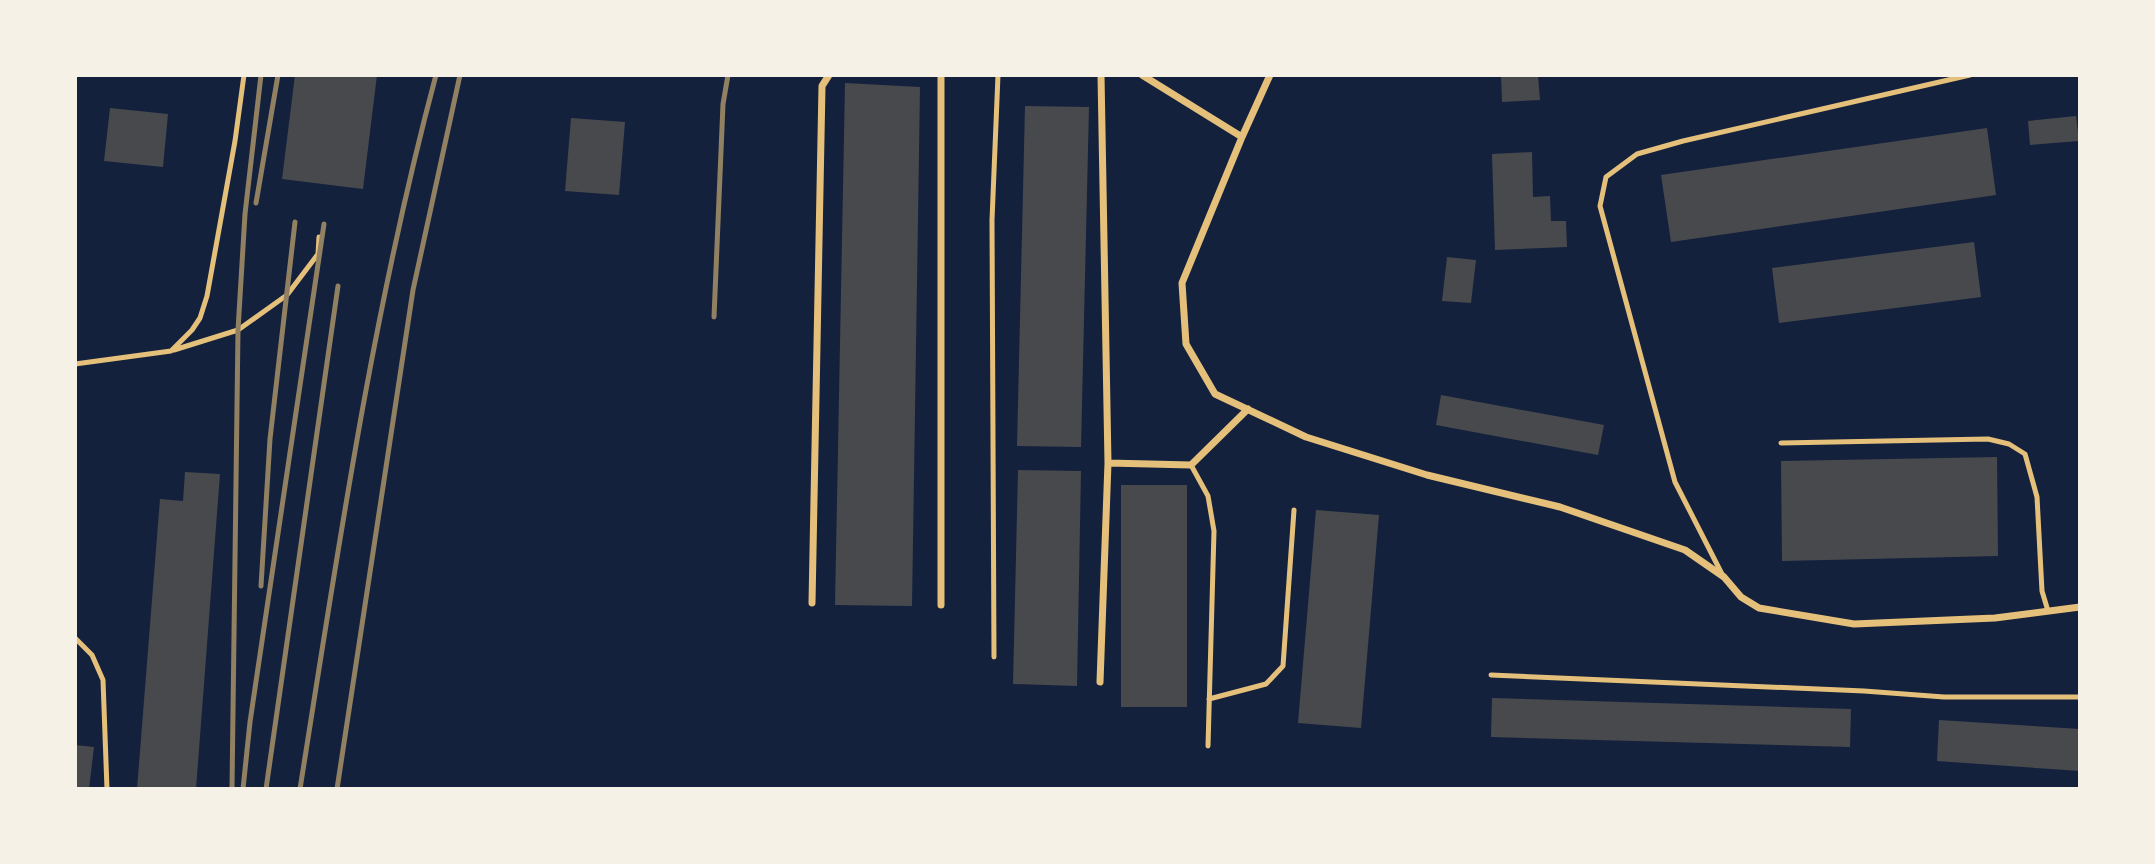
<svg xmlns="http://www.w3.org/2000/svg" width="2155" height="864" font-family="'PT Sans Narrow',sans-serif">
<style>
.building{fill:#48494c}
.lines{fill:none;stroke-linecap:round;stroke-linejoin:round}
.service{stroke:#e5c07b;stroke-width:5}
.minor{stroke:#e5c07b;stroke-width:7}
.rail{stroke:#918062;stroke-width:5}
</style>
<rect width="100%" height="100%" fill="#14213d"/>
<path class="building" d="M 295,75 L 377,75 L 363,189 L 282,179 Z
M 1501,75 L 1538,75 L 1540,100 L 1502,102 Z
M 845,83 L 920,87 L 912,606 L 835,605 Z
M 1025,106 L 1089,107 L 1081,447 L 1017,446 Z
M 110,108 L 168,114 L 163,167 L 104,161 Z
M 2076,116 L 2079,141 L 2030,145 L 2028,121 Z
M 571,118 L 625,122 L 619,195 L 565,191 Z
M 1987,128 L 1996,195 L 1671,242 L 1661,175 Z
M 1532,152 L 1533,197 L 1550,196 L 1551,221 L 1566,221 L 1567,247 L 1495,250 L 1492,154 Z
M 1974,242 L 1981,297 L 1779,323 L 1772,268 Z
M 1447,257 L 1476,260 L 1471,303 L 1442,301 Z
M 1441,395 L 1604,425 L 1598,455 L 1436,425 Z
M 1997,457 L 1998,556 L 1782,561 L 1781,461 Z
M 1018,470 L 1081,471 L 1077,686 L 1013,684 Z
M 185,472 L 220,474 L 196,789 L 137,789 L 160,499 L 183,501 Z
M 1121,485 L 1187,485 L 1187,707 L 1121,707 Z
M 1316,510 L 1379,515 L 1361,728 L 1298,723 Z
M 1492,698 L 1851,709 L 1850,747 L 1491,737 Z
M 1939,720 L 2080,729 L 2080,771 L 1937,761 Z
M 75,745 L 94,747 L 89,789 L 75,789 Z"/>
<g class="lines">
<path class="service" d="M 174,350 L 238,330 L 287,295 L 318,254 L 319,237
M 75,364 L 171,351 L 192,330 L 200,318 L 207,296 L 235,141 L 244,75
M 1781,443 L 1988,439 L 2009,444 L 2025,454 L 2037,497 L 2042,591 L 2048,611
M 1191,465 L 1208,496 L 1214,531 L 1208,746
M 1723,576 L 1675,482 L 1600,206 L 1606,177 L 1637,154 L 1683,141 L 1970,75
M 75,638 L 92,655 L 103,680 L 107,789
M 994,657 L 992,220 L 998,75
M 1491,675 L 1864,691 L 1944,697 L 2080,697
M 1209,699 L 1266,684 L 1283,666 L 1294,510"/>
<path class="minor" d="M 1101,75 L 1108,463
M 1142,75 L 1242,137
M 1270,75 L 1242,137 L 1182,283 L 1186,344 L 1215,394 L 1306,437 L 1427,475 L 1560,507 L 1685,550 L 1724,577 L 1741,597 L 1759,608 L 1854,624 L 1995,618 L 2080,607
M 812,603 L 822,86 L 829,75
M 941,605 L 941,75
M 1100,682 L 1108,463 L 1191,465 L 1248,409"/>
<path class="rail" d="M 256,203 L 278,75
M 714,317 L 723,104 L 728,75
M 261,586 L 270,439 L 295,222
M 232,789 L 238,330 L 245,214 L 261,75
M 243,789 L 250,722 L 324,224
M 266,789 L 338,286
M 300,789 C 338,550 373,310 436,75
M 337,789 L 413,290 L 460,75"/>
</g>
<rect width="2155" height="864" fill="none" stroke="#f6f1e7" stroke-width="154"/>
</svg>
